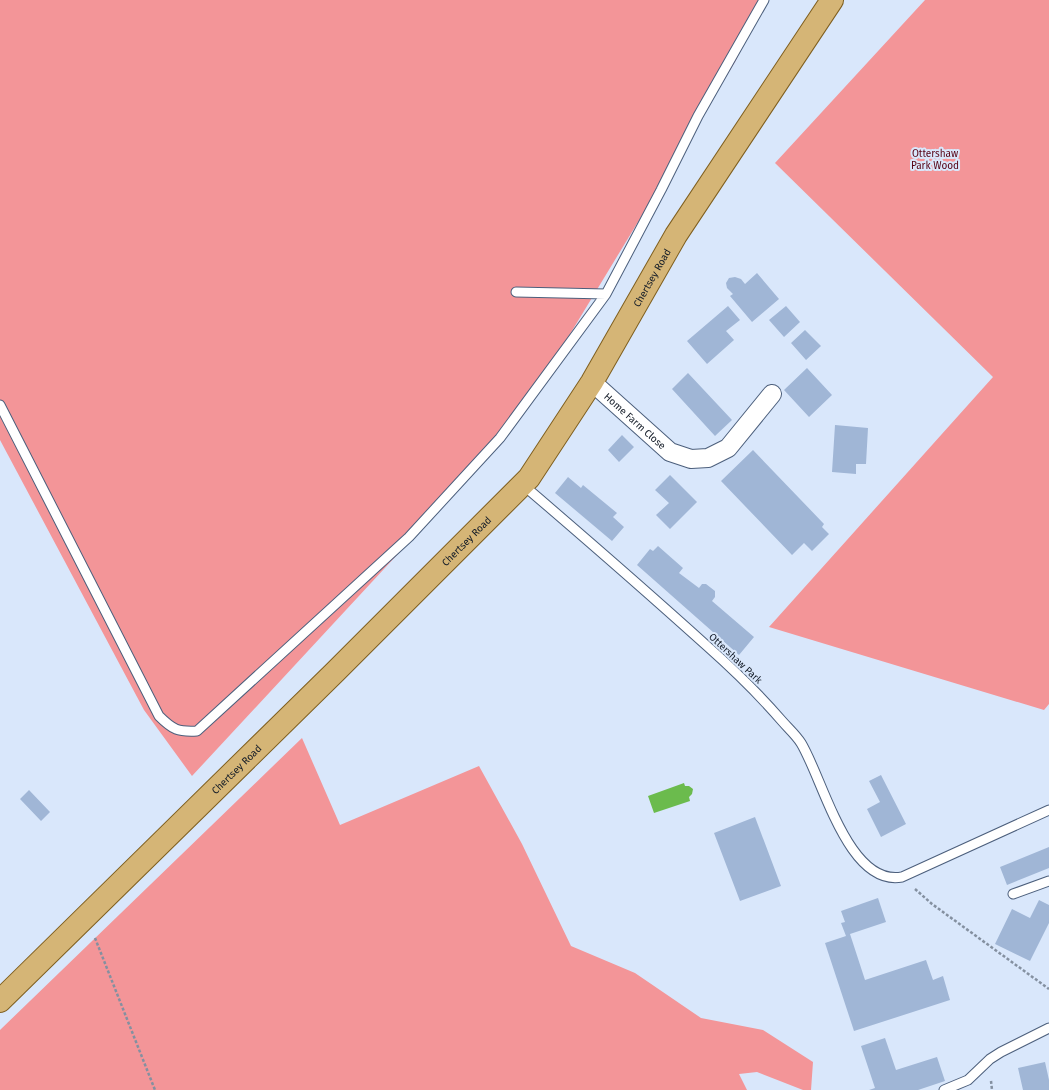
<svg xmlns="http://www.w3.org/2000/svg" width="1049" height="1090" font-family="'Fira Sans',sans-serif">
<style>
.green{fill:#f39598}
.water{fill:#6bbb4d}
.building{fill:#a0b6d6}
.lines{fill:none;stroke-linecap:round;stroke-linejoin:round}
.lane-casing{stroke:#4c5f7c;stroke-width:11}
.street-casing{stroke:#4c5f7c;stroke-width:20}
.primary-casing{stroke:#7f5f1f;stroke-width:24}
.path{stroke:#8490a0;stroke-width:2.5;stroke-dasharray:3 2;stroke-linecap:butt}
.lane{stroke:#fff;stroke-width:9}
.street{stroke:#fff;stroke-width:18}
.primary{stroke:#d5b576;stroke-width:22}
.labels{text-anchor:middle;stroke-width:4;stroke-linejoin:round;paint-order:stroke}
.park-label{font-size:10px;fill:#560012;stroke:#d9e7fb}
.street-label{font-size:10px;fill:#131b27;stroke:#d9e7fb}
</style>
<rect width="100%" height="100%" fill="#d9e7fb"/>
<path class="green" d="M 0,0 L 766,0 L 735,62 L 510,433 L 192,776 L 144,710 L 0,440 Z
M 925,0 L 1049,0 L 1049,704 L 1044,710 L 769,627 L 993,377 L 775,163 Z
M 302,738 L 340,825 L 479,766 L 522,844 L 571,946 L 635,973 L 701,1018 L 763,1030 L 813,1062 L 811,1090 L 803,1090 L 757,1072 L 739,1074 L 747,1090 L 0,1090 L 0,1030 Z"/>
<path class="water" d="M 684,783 L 685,786 L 689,786 L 693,789 L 692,794 L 689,797 L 690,801 L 654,813 L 648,796 Z"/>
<path class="building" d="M 757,273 L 779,299 L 752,322 L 730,296 L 733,294 L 727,288 L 726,283 L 729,278 L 735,277 L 741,279 L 745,284 Z
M 728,306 L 740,320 L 726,331 L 734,340 L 707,364 L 687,341 Z
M 786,306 L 800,322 L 784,337 L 769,320 Z
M 805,330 L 821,346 L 806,360 L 791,343 Z
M 807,368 L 832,395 L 809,417 L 784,390 Z
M 688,373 L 732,420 L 715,436 L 672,389 Z
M 835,425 L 868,428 L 866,464 L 856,464 L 856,474 L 832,472 Z
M 622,435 L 634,447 L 619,462 L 608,450 Z
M 753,450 L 824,524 L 822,527 L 829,534 L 812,551 L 804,543 L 792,555 L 721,481 Z
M 670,475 L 697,502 L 670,529 L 656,515 L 669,503 L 655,490 Z
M 568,477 L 581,488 L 583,485 L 617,513 L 613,517 L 624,527 L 612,541 L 555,493 Z
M 658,546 L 683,568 L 679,573 L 699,588 L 702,584 L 706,584 L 715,591 L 715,597 L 712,601 L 754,637 L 739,655 L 637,565 L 650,549 L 653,551 Z
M 881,775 L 906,824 L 881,837 L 867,809 L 880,802 L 869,781 Z
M 29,790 L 50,812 L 41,821 L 20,799 Z
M 755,817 L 781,886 L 740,901 L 714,833 Z
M 1049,847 L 1049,868 L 1007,885 L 1000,867 Z
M 878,898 L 886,922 L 850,934 L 865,980 L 926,960 L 933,980 L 943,976 L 950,1000 L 854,1031 L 825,943 L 846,936 L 841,923 L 845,922 L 841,911 Z
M 1039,900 L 1049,905 L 1049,923 L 1030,961 L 995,944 L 1012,909 L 1030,918 Z
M 885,1038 L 896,1070 L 937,1057 L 945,1081 L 918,1090 L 869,1090 L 875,1088 L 861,1046 Z
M 1045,1062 L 1049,1080 L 1049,1090 L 1023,1090 L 1018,1068 Z"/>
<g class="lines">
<defs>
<path id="lane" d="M 516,292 L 606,294
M 0,405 L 159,716 C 173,730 178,732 197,731 L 409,537 L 500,438 L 606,294 L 661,190 L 698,116 L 764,0
M 522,484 C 584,537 646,591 707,646 C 734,670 757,692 782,721 C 788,728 796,735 801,743 C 823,779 848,887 902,877 L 1049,810
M 1013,894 L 1049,881
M 944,1090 L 968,1080 L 990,1059 L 1001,1052 L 1049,1028"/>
<g id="street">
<path id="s1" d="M 592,382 L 670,452 L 691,459 L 708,458 L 728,448 L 772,394"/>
</g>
<g id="primary">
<path id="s2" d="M 0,1001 L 335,672 L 529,478 L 592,382 L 676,235 L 832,0"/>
</g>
</defs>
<use href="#lane" class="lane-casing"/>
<use href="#street" class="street-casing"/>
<use href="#primary" class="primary-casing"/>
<path class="path" d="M 915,889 L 932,904 L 1049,989
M 95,938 L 155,1090
M 991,1081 L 992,1090"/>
<use href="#lane" class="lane"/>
<use href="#street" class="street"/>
<use href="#primary" class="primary"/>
</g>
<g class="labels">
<g class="park-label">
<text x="935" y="157">Ottershaw<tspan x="935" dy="12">Park Wood</tspan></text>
</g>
<g class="street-label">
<text dy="4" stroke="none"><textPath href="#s2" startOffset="979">Chertsey Road</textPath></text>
<text dy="4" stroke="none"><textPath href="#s1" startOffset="58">Home Farm Close</textPath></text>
<text dy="4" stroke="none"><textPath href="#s2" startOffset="655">Chertsey Road</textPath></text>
<text transform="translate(736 658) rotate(43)" y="4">Ottershaw Park</text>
<text dy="4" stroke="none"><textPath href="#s2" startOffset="331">Chertsey Road</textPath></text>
</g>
</g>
</svg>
